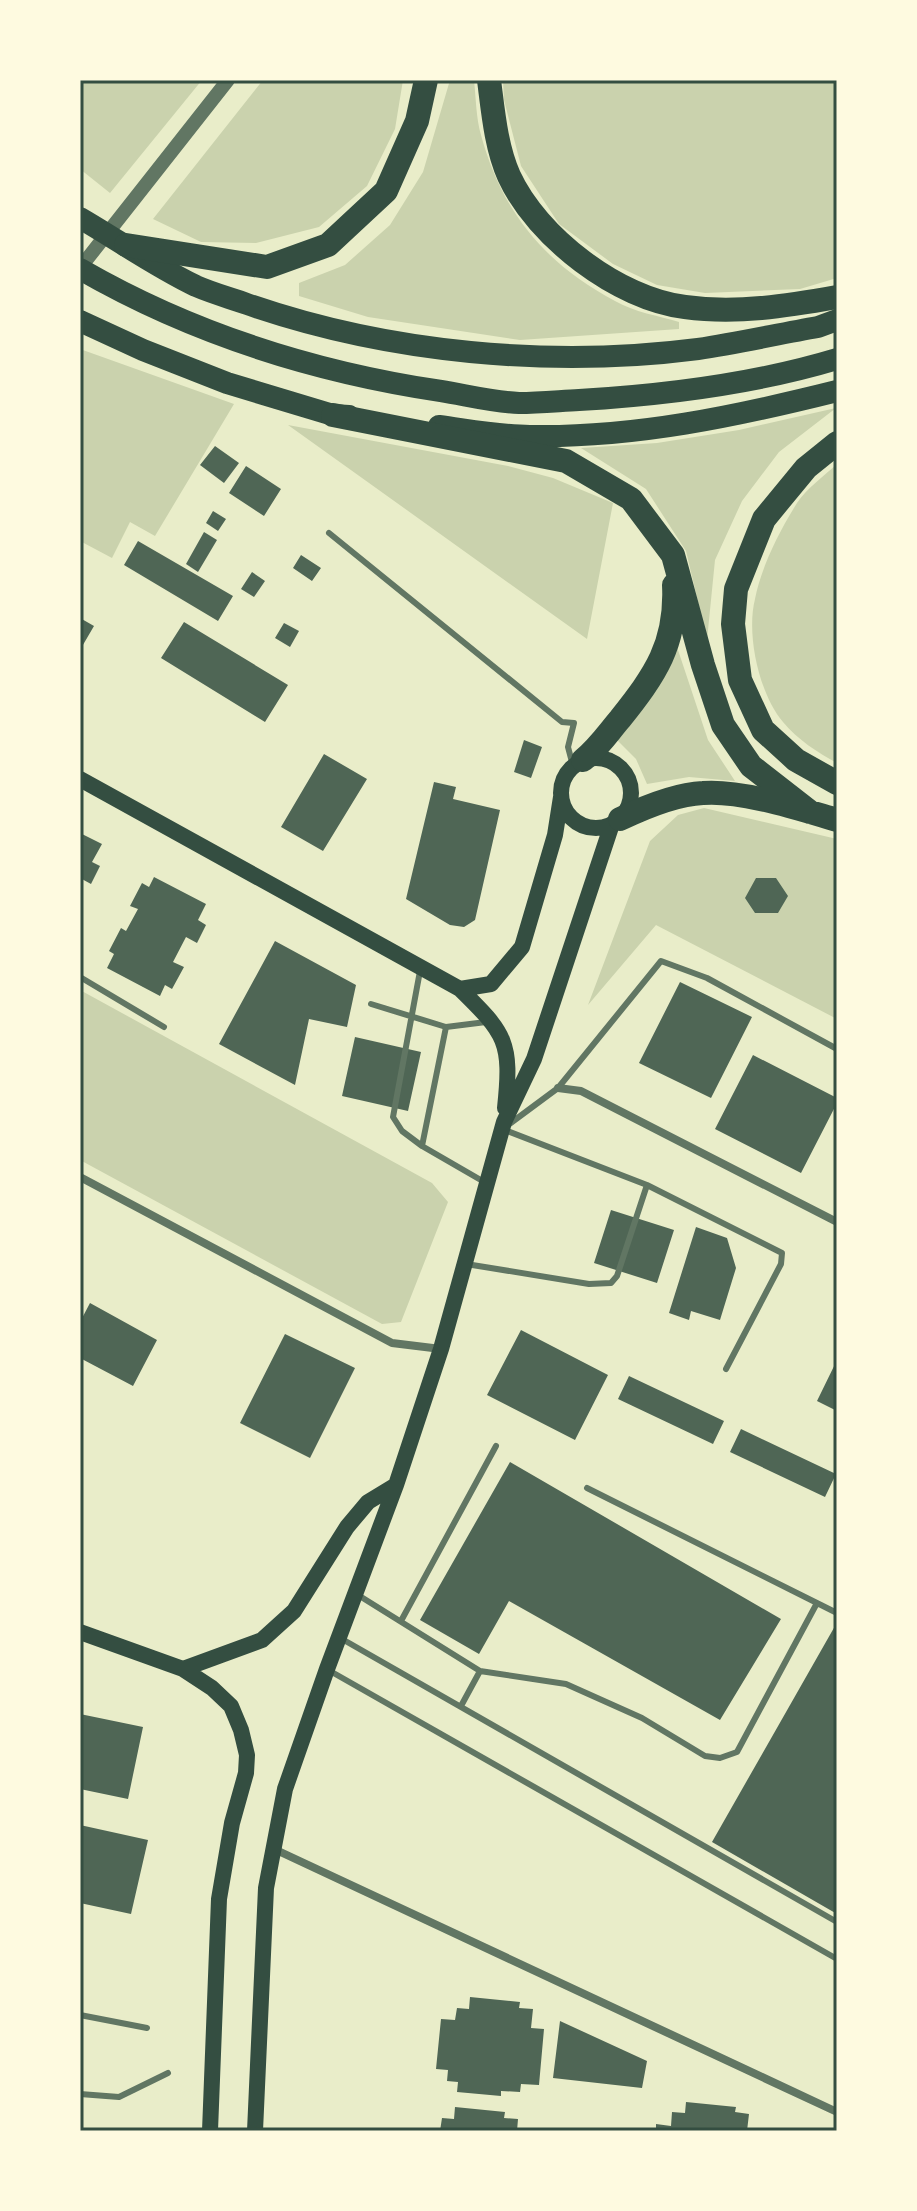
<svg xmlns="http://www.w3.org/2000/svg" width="917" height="2211" font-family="'Fira Sans Condensed',sans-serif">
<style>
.green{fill:#cad2ad}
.building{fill:#4f6655}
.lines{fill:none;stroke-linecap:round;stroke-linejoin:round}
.service{stroke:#617663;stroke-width:6}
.minor{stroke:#617663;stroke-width:8}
.tertiary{stroke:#617663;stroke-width:14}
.secondary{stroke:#344e41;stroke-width:16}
.trunk{stroke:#344e41;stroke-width:22}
.motorway{stroke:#344e41;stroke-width:24}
.neatline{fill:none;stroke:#344e41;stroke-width:3}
</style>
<rect width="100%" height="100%" fill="#e9edc9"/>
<path class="green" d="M 80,80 L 202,80 L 110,193 L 80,169 Z
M 263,80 L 403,80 L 395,129 L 367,186 L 319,227 L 256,243 L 201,242 L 153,219 Z
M 450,80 L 474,80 C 476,98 476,118 481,135 C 502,212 544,263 615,301 C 634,312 659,316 679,322 L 679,329 L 520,340 L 368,317 L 299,296 L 299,283 L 345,265 L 390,225 L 423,172 Z
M 503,80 L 837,80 L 837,278 L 800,289 L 705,293 L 657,285 L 613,264 L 559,224 L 521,166 L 504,100 Z
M 80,349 L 234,404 L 155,536 L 130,522 L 112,558 L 80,541 Z
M 836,408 L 779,452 L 742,501 L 715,560 L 707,640 L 686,551 L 646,489 L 581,448 L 657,443 L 739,430 Z
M 288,425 L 508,466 L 553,478 L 613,503 L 587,639 Z
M 837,464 L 837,763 C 818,753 797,739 783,722 C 759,694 746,634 755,599 C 762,565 779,532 797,503 C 807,488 824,476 837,464 Z
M 677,647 L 708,740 L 735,781 L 689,777 L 647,784 L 636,759 L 614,737 Z
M 704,808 L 837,839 L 837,1019 L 656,925 L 588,1005 L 650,841 L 678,815 Z
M 80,990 L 432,1183 L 448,1202 L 401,1322 L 382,1324 L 80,1160 Z"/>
<path class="building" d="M 215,446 L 239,463 L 224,483 L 200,465 Z
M 246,466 L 281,489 L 264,516 L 229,493 Z
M 213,511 L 226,519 L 218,531 L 206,523 Z
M 204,532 L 217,540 L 198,572 L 186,564 Z
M 138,541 L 233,596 L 218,621 L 124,565 Z
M 301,555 L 321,568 L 312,581 L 293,568 Z
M 252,572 L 265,581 L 254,597 L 241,589 Z
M 80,618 L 94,626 L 80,650 Z
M 184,622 L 288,685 L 265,722 L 161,658 Z
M 284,623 L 299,631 L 290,647 L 275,638 Z
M 524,740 L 542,747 L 531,778 L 514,772 Z
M 324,754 L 367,779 L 323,851 L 281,827 Z
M 434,782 L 456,787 L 453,799 L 500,810 L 475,920 L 464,927 L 450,925 L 406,899 Z
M 80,833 L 102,844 L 92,862 L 100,866 L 91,884 L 80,878 Z
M 154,877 L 206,904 L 198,920 L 206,925 L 197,943 L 186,937 L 173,962 L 184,967 L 172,989 L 165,985 L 160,996 L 107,968 L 114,954 L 109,951 L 121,928 L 126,931 L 138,909 L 130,906 L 142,883 L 149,887 Z
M 756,878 L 776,878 L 788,896 L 778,913 L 755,913 L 745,898 Z
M 275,941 L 356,985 L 347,1027 L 309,1019 L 295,1085 L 219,1044 Z
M 680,982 L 752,1017 L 711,1098 L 639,1063 Z
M 355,1037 L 421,1052 L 408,1111 L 342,1096 Z
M 753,1055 L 837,1098 L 837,1103 L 801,1173 L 715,1129 Z
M 611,1210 L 674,1230 L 657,1283 L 594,1263 Z
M 696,1227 L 727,1238 L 736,1268 L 720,1320 L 691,1311 L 689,1320 L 669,1313 Z
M 90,1303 L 157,1340 L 133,1386 L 80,1358 L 80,1322 Z
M 521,1330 L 608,1375 L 575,1440 L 487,1395 Z
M 285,1334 L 355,1368 L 310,1458 L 240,1423 Z
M 837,1360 L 837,1411 L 817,1401 Z
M 629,1376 L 724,1421 L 713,1444 L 618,1399 Z
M 741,1429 L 836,1474 L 825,1497 L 730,1452 Z
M 510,1462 L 781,1619 L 720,1720 L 509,1601 L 479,1654 L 420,1620 Z
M 835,1626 L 837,1627 L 837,1914 L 712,1842 Z
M 80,1714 L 143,1727 L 128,1799 L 80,1789 Z
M 80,1825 L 148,1840 L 131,1914 L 80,1903 Z
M 470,1997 L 520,2002 L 519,2008 L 533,2009 L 531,2028 L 544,2029 L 539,2085 L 521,2084 L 520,2092 L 501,2091 L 501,2096 L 457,2092 L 458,2082 L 447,2081 L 448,2070 L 436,2069 L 441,2019 L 455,2020 L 457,2008 L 469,2009 Z
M 560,2021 L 647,2061 L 642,2088 L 553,2078 Z
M 686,2102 L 736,2107 L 735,2112 L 749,2114 L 747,2131 L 656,2131 L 656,2124 L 671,2126 L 672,2112 L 685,2113 Z
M 455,2107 L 505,2112 L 504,2118 L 518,2119 L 517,2131 L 440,2131 L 442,2118 L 454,2119 Z"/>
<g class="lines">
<path class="service" d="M 329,533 L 562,722 L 574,723 L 568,747 L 573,766
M 420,971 L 393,1117 L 402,1131 L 422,1146
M 80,977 L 164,1027
M 371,1004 L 446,1027
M 486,1022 L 446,1027 L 422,1146 L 486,1183
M 508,1125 L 558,1088 L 661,961 L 707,978 L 837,1049
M 505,1130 L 647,1185 L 782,1253 L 781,1264 L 726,1369
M 466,1264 L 589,1284 L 611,1283 L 617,1276 L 647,1185
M 587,1488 L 837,1613
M 358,1595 L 480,1671 L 566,1684 L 642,1718 L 705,1756 L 720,1758 L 737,1752 L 817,1603
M 401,1621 L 496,1446
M 342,1639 L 837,1922
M 330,1671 L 837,1959
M 461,1706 L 480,1671
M 80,2015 L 147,2028
M 80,2094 L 119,2097 L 168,2073"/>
<path class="minor" d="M 558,1088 L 581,1091 L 837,1222
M 80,1177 L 392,1343 L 441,1349
M 274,1849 L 837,2112"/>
<path class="tertiary" d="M 80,268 L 228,80"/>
<path class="secondary" d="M561 793a35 35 0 1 1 70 0a35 35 0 1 1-70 0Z
M 80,779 L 460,989 C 506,1034 512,1042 505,1108
M 460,989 L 491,984 L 522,947 L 555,835 L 561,797
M 80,1632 L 183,1669 L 212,1688 L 231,1706 L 241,1730 L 247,1755 L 246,1773 L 232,1823 L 219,1899 L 210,2131
M 183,1669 L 262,1640 L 294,1611 L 347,1527 L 368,1502 L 396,1485
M 255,2131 L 266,1888 L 285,1789 L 327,1669 L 396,1485 L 441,1349 L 504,1122 L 534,1059 L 612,824"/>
<path class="trunk" d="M 80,218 C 118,240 156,267 196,286 C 212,293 230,298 247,304 C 388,353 551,368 698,349 C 738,343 778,334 818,327 L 837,320
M 80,269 C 191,333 314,372 441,391 C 466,395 493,402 519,403 C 539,403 559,401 579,400 C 666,395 754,384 837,359
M 80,321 L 143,350 L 227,383 L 333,415 L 349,416
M 439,426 C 469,430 500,436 530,436 C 634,438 737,416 837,391"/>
<path class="motorway" d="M 489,80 C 493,111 496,147 509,176 C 537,237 618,299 685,307 C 736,314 787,306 837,297
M 126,245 L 267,267 L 328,245 L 386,191 L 417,121 L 426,80
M 333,415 L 566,461 L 631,499 L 673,555 L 703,665 L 723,725 L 751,766 L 810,812
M 837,443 L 806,468 L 764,519 L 736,589 L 733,624 L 740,680 L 763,730 L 796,760 L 837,783
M 583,760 C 598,748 608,733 620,719 C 655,675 677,644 674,585
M 620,819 C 643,808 678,794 703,793 C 742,790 799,809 837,820"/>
</g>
<rect width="917" height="2211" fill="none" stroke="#fefae0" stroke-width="164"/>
<rect x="82" y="82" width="753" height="2047" class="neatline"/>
</svg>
